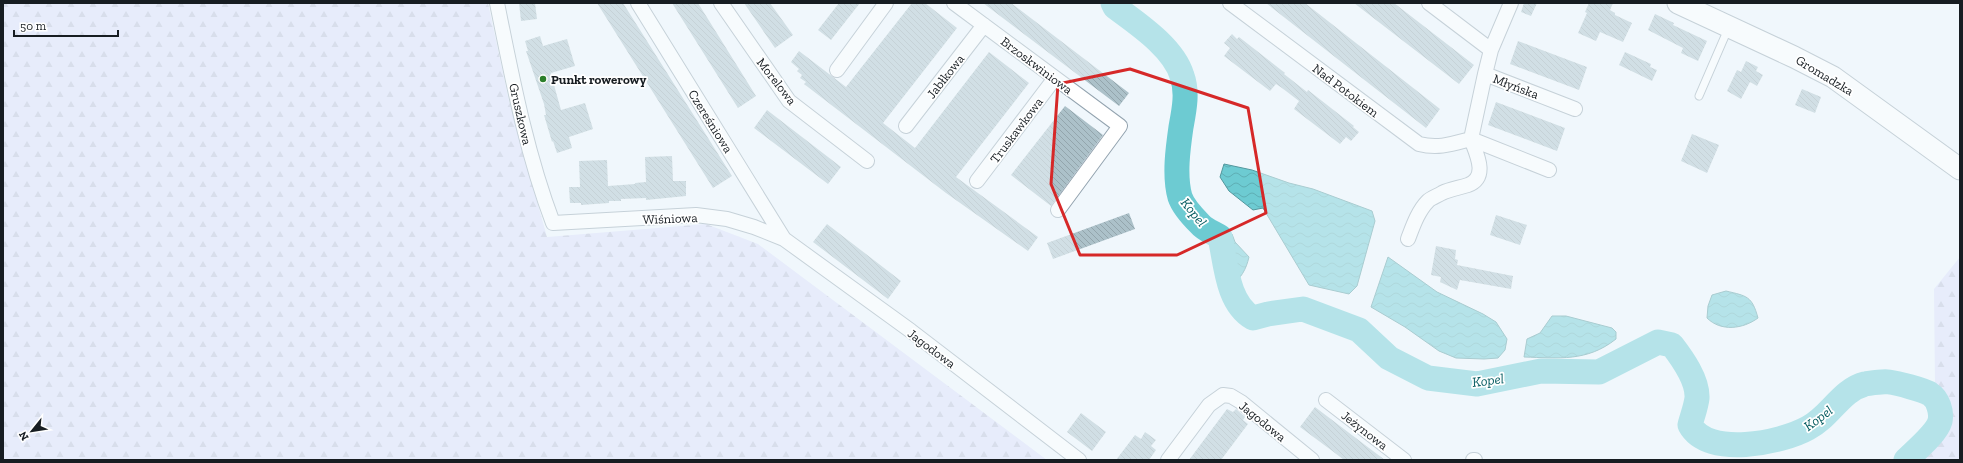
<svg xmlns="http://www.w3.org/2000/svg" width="1963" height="463" font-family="'Zilla Slab',serif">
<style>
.forest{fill:url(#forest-firs)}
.water{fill:url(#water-waves);stroke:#53979d}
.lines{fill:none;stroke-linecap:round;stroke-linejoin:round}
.river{stroke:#6dcbd2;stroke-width:25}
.building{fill:url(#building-back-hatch)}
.lane-casing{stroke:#93a3af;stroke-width:9}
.street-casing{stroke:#93a3af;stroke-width:16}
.secondary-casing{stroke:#93a3af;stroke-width:23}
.lane{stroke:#fff;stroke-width:7}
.street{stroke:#fff;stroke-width:14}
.secondary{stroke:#fff;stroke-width:21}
.marked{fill:none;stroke:#d62828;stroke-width:3;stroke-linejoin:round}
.poi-dot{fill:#2c7f2b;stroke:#fff;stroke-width:1.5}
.labels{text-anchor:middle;stroke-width:3.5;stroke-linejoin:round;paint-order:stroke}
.street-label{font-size:13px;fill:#171d22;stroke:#fff}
.poi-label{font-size:13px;font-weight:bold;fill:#171d22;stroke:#fff;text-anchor:start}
.water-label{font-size:14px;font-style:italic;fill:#045b60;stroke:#fff}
</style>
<defs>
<pattern id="forest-firs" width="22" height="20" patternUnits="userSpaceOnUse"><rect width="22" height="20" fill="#dbdefb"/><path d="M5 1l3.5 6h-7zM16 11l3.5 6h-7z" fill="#bbbed7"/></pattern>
<pattern id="water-waves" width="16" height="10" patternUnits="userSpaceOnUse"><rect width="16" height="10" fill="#6dcbd2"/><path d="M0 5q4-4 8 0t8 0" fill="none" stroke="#5eaeb4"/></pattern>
<pattern id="building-back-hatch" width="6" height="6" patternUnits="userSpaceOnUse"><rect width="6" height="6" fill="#acc1c9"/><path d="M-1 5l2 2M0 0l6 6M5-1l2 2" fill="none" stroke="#93a5ac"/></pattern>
</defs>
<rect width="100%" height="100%" fill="#f0f7fc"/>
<path class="forest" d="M 3,3 L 488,3 L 509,101 L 547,237 L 706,224 L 758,244 L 1047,460 L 3,460 Z
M 1960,257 L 1960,460 L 1923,460 L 1935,388 L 1934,289 Z"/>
<path class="water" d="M 1224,164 L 1252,170 L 1289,183 L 1313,189 L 1372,211 L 1375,221 L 1357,286 L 1349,294 L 1309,285 L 1263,208 L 1253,210 L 1229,191 L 1220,177 Z
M 1232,234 L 1235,242 L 1249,257 C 1246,270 1241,278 1231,286 C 1228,285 1224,284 1222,282 C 1212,273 1212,250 1211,238 Z
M 1388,257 L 1437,292 L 1483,314 L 1496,322 L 1507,339 L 1505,350 L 1498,358 L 1484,359 L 1456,358 L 1439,351 L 1405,327 L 1371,307 Z
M 1726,291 C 1747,296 1752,296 1758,318 C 1743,329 1721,332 1707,318 L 1708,306 L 1712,295 Z
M 1552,316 L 1566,316 L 1612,328 L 1616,332 L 1616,339 C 1587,362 1559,358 1524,357 L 1527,339 L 1540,333 Z"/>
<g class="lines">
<path class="river" d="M 1113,3 L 1115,7 C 1138,24 1174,48 1182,76 C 1188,92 1184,111 1181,127 C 1178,148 1174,176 1180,197 C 1183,206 1193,217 1200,224 C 1205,230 1214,233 1220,237 C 1226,264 1227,303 1253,318 L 1268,314 L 1303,309 L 1359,330 L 1389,358 L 1428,378 L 1477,384 L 1541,371 L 1599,372 L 1658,342 L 1672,345 C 1682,358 1698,380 1697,398 C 1696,407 1692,417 1690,425 C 1708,458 1781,443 1808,428 C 1830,417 1841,390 1865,384 C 1872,383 1882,381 1889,382 C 1897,383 1924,390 1930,394 C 1938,399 1942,412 1940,421 C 1937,433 1915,451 1906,460"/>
</g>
<path class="building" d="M 519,3 L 535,3 L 537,19 L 521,21 Z
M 597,3 L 623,3 L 732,176 L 713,188 Z
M 672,3 L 698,3 L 756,96 L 738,108 Z
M 744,3 L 770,3 L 793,35 L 775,48 Z
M 839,3 L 860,3 L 831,40 L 818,30 Z
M 912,3 L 925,3 L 957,28 L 883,123 L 915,148 L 989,52 L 1029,83 L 956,177 L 1038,237 L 1028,251 L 946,193 L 804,84 L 806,82 L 800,78 L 802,75 L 797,71 L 799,69 L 791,62 L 799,51 L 846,87 Z
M 983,3 L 1011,3 L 1129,93 L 1119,106 Z
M 1266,3 L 1305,3 L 1440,109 L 1426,128 Z
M 1354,3 L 1394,3 L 1474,65 L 1459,84 Z
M 1524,3 L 1537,3 L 1531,16 L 1521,12 Z
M 1589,3 L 1613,3 L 1610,10 L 1615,13 L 1615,15 L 1632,23 L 1623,42 L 1600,32 L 1596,41 L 1578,33 L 1587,13 L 1585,12 Z
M 1655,14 L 1674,23 L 1673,25 L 1707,41 L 1698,61 L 1681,53 L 1683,48 L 1648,30 Z
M 1232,34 L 1237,39 L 1239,37 L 1285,73 L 1284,74 L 1307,92 L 1308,90 L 1354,126 L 1353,127 L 1359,132 L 1351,141 L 1346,137 L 1340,144 L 1294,109 L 1299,101 L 1282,88 L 1276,84 L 1270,91 L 1224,56 L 1230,48 L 1224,43 Z
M 540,36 L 543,46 L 567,39 L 575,66 L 551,73 L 554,85 L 561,110 L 585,103 L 593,129 L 569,137 L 572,148 L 557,153 L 553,141 L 552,142 L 544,115 L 546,115 L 544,104 L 526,51 L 528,51 L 525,41 Z
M 1518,41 L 1587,67 L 1579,90 L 1510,64 Z
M 1625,52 L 1651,64 L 1650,67 L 1657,70 L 1652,81 L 1619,65 Z
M 1746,61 L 1758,67 L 1756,71 L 1763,75 L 1757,86 L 1750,82 L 1741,99 L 1727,91 L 1737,70 L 1741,72 Z
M 1802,89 L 1821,97 L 1815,113 L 1795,105 Z
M 1496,102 L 1565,128 L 1557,151 L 1488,125 Z
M 1065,106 L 1103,135 L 1051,206 L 1011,175 Z
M 767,110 L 841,167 L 828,184 L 754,128 Z
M 1692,134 L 1719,145 L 1707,173 L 1681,161 Z
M 672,156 L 673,181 L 686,181 L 686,196 L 646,200 L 646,198 L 621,199 L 621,201 L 609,201 L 609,203 L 581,205 L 581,203 L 570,203 L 569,187 L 580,187 L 579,161 L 607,160 L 608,186 L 635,184 L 635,183 L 646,182 L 645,157 Z
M 1129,213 L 1135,229 L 1053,259 L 1047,243 Z
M 1496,215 L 1527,225 L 1520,245 L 1490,235 Z
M 827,224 L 901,281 L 888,299 L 813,242 Z
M 1436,246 L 1456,250 L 1455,259 L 1458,260 L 1457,265 L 1513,276 L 1511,289 L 1460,280 L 1457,290 L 1440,282 L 1441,277 L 1431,275 Z
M 1315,407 L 1369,448 L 1385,460 L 1344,460 L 1335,453 L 1300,427 Z
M 1227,409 L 1233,412 L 1236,409 L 1245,417 L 1243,420 L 1248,424 L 1221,460 L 1189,460 Z
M 1081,413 L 1106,432 L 1092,451 L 1067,432 Z
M 1145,432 L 1156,440 L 1151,446 L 1156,450 L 1149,460 L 1116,460 L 1135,435 L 1141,439 Z"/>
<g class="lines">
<defs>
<path id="lane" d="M 1699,96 L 1728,29"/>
<path id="street" d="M 497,3 C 512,77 526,152 553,223 L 696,215 L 727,219 L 754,227 L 784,239 L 911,331 L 1079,460
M 638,3 L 784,239
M 721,3 L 789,101 L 867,161
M 954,3 L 1120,126 L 1058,210
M 1230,3 L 1419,144 C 1438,149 1452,144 1471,139 L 1485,74
M 1429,3 L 1491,50 L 1485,74 L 1575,109
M 1491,50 L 1511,3
M 837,70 L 886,3
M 906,126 L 984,25
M 1471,139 L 1549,170
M 977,181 L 1055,78
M 1408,239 C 1413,226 1418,211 1428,201 C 1431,198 1437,196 1442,193 C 1450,189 1459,188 1468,185 C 1489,177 1476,153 1471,139
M 1326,400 L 1404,460
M 1168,460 L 1209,405 L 1223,395 L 1231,396 L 1241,402 L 1312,460
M 1473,460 L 1475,460"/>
<path id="secondary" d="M 1678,3 L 1794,57 L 1833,77 L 1960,169"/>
</defs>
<use href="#lane" class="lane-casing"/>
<use href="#street" class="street-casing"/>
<use href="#secondary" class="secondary-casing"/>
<use href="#lane" class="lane"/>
<use href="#street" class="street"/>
<use href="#secondary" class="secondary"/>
</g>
<path d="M0 0H1963V463H0ZM 1130,69 L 1248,108 L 1266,213 L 1177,255 L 1080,255 L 1051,184 L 1058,84 Z" fill="#f0f7fc" fill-opacity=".55" fill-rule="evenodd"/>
<path class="marked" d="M 1130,69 L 1248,108 L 1266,213 L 1177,255 L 1080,255 L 1051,184 L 1058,84 Z"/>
<circle class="poi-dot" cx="543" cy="79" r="4"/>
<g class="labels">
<g class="street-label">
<text transform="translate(1037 65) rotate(37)" y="5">Brzoskwiniowa</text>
<text transform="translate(1825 75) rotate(31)" y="5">Gromadzka</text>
<text transform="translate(945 76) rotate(-52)" y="5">Jabłkowa</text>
<text transform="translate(777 81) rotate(52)" y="5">Morelowa</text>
<text transform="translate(1516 86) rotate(21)" y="5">Młyńska</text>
<text transform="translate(1346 90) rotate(37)" y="5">Nad Potokiem</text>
<text transform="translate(521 114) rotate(77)" y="5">Gruszkowa</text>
<text transform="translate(711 121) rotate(58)" y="5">Czereśniowa</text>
<text transform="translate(1016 130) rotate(-53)" y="5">Truskawkowa</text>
<text transform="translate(670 218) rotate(-2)" y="5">Wiśniowa</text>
<text transform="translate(932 348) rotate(37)" y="5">Jagodowa</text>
<text transform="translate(1263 421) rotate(39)" y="5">Jagodowa</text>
<text transform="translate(1365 430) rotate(38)" y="5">Jeżynowa</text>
</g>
<g class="poi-label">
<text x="551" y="84">Punkt rowerowy</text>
</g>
<g class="water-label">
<text transform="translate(1194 212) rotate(51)" y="5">Kopel</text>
<text transform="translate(1488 380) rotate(-7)" y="5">Kopel</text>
<text transform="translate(1818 418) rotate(-37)" y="5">Kopel</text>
</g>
</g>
<rect width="1963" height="463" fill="none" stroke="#171d22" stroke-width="8"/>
<g transform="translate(32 431) rotate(240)" stroke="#ffffff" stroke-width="3" paint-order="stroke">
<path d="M0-3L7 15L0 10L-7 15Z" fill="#171d22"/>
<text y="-6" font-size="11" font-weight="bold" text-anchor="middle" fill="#171d22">N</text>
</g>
<path d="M14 30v6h104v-6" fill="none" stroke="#171d22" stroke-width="2"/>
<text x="20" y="30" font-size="12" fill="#171d22" stroke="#ffffff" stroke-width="3" paint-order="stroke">50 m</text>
</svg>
